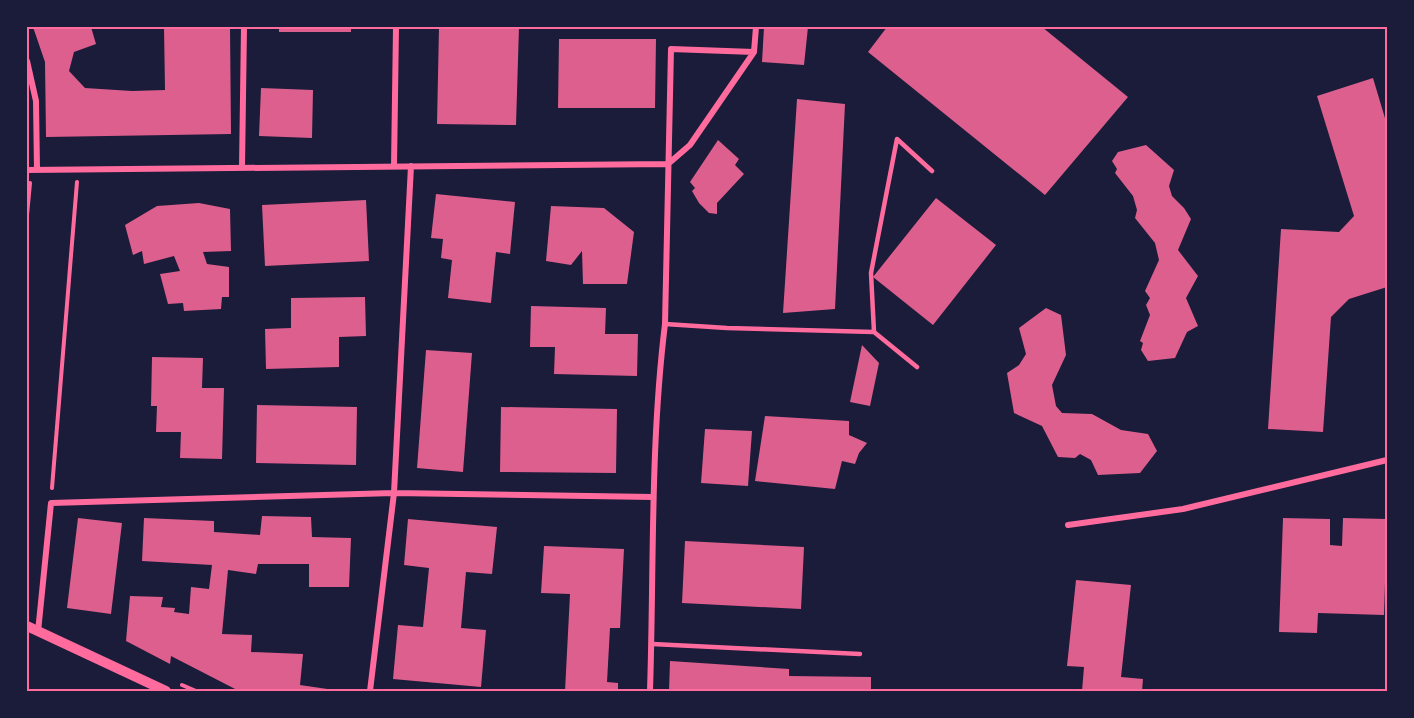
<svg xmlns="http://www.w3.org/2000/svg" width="1414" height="718" font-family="Commissioner,sans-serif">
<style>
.building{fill:#dd5f8e}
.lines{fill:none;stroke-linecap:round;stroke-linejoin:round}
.path{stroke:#ff6b9d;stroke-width:4}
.service{stroke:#ff6b9d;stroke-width:4.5}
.minor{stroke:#ff6b9d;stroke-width:6}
.tertiary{stroke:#ff6b9d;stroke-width:10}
.neatline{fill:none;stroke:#ff6b9d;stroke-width:2}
</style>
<rect width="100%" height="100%" fill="#1b1b3a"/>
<path class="building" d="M 33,27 L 91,27 L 96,44 L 74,52 L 69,71 L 85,88 L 132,91 L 165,90 L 164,27 L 230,27 L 231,134 L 46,137 L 45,62 Z
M 279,27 L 351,27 L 351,32 L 279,32 Z
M 439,27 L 519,27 L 516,125 L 437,124 Z
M 764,27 L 808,27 L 804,65 L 762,62 Z
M 887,27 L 1042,27 L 1128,97 L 1045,195 L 868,52 Z
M 559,39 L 656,39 L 655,108 L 558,108 Z
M 1373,78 L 1387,125 L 1387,287 L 1349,299 L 1331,317 L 1323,432 L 1268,429 L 1281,229 L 1339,232 L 1354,216 L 1317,96 Z
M 261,88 L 313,90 L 312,138 L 259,136 Z
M 797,99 L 845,104 L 835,309 L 783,313 Z
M 718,140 L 739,159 L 735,165 L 744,174 L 717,203 L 717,214 L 709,213 L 699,203 L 692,191 L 695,188 L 690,182 Z
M 1146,145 L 1174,170 L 1169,186 L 1172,196 L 1184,208 L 1191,219 L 1178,250 L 1198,276 L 1186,298 L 1198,326 L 1187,332 L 1175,358 L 1148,361 L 1141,350 L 1143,343 L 1140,341 L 1150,315 L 1146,305 L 1150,298 L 1145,291 L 1159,260 L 1155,243 L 1135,218 L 1137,210 L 1133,196 L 1115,173 L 1117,169 L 1112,161 L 1118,152 Z
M 436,194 L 515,202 L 510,254 L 496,252 L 491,303 L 448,298 L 452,260 L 441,258 L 443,239 L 431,238 Z
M 936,198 L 996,245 L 933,325 L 873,277 Z
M 366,200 L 369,261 L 265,266 L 262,205 Z
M 199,203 L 230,209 L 231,251 L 203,252 L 207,264 L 229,267 L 229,297 L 222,297 L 221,309 L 184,311 L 183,303 L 168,304 L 160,274 L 180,271 L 174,256 L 144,264 L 142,251 L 133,255 L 125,225 L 157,206 Z
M 551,206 L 604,208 L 634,232 L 627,284 L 583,284 L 582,251 L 571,265 L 546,261 Z
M 365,297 L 366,336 L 339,337 L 339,367 L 266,369 L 265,329 L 291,328 L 291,298 Z
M 531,306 L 606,308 L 605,334 L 638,334 L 637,376 L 554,374 L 555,347 L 530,347 Z
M 1046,308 L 1061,315 L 1066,355 L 1052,385 L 1056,406 L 1062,413 L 1092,414 L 1121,430 L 1148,434 L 1157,451 L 1140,473 L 1098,475 L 1091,460 L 1080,454 L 1075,458 L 1058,457 L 1042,426 L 1014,413 L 1007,373 L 1019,365 L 1026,354 L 1019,328 Z
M 862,345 L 879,363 L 870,406 L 850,402 Z
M 426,350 L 472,353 L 463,472 L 417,468 Z
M 152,357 L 203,358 L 202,388 L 224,388 L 222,459 L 180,458 L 181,432 L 156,432 L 157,406 L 151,406 Z
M 257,405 L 357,407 L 356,465 L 256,463 Z
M 501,407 L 617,409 L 616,473 L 500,472 Z
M 765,416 L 849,421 L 849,435 L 867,443 L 859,453 L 855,464 L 842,461 L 835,489 L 755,481 Z
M 705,429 L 752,431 L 748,486 L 701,483 Z
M 262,516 L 311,517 L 312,537 L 351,538 L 349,587 L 309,587 L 309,564 L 258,564 L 256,574 L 228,570 L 222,634 L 252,635 L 251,652 L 303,654 L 300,685 L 341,691 L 239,691 L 171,656 L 170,664 L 126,641 L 130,596 L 163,597 L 161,607 L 175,608 L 174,612 L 189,614 L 191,587 L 209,589 L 212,565 L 142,561 L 144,518 L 214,521 L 214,532 L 260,535 Z
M 78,518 L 122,523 L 111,614 L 67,608 Z
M 1283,518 L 1330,519 L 1330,545 L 1342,546 L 1343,518 L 1387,519 L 1384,615 L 1318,613 L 1317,633 L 1279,632 Z
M 408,519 L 497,527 L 492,574 L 466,572 L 461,628 L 486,630 L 481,687 L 393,679 L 398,625 L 423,627 L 429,568 L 404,565 Z
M 685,541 L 804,547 L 801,609 L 682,603 Z
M 544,546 L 624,549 L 620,628 L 610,628 L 607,682 L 618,683 L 618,691 L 565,691 L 570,594 L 541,593 Z
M 1076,580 L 1131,585 L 1121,677 L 1143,679 L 1142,691 L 1082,691 L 1084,667 L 1067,666 Z
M 670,661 L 789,669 L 789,676 L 871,677 L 871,691 L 669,691 Z"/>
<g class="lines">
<path class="path" d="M 27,215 L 30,183
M 52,488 L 77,182
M 182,685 L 196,691"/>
<path class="service" d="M 665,324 L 727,328 L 874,332 L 917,367
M 874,332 L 871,273 L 897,139 L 932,171
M 652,644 L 860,654"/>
<path class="minor" d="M 27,61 L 36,101 L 37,170
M 668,164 L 690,145 L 754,52 L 756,27
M 394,166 L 396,27
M 242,167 L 244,27
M 27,170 L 668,164
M 1068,525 L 1183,509 L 1387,460
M 38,632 L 51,503 L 394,493 L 653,497
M 370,691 L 394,493 L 411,166
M 650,691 C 654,568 650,446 665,324 L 671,49 L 754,52"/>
<path class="tertiary" d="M 27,626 L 166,691"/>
</g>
<rect width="1414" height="718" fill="none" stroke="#1b1b3a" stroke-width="57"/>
<rect x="28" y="28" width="1358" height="662" class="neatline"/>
</svg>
